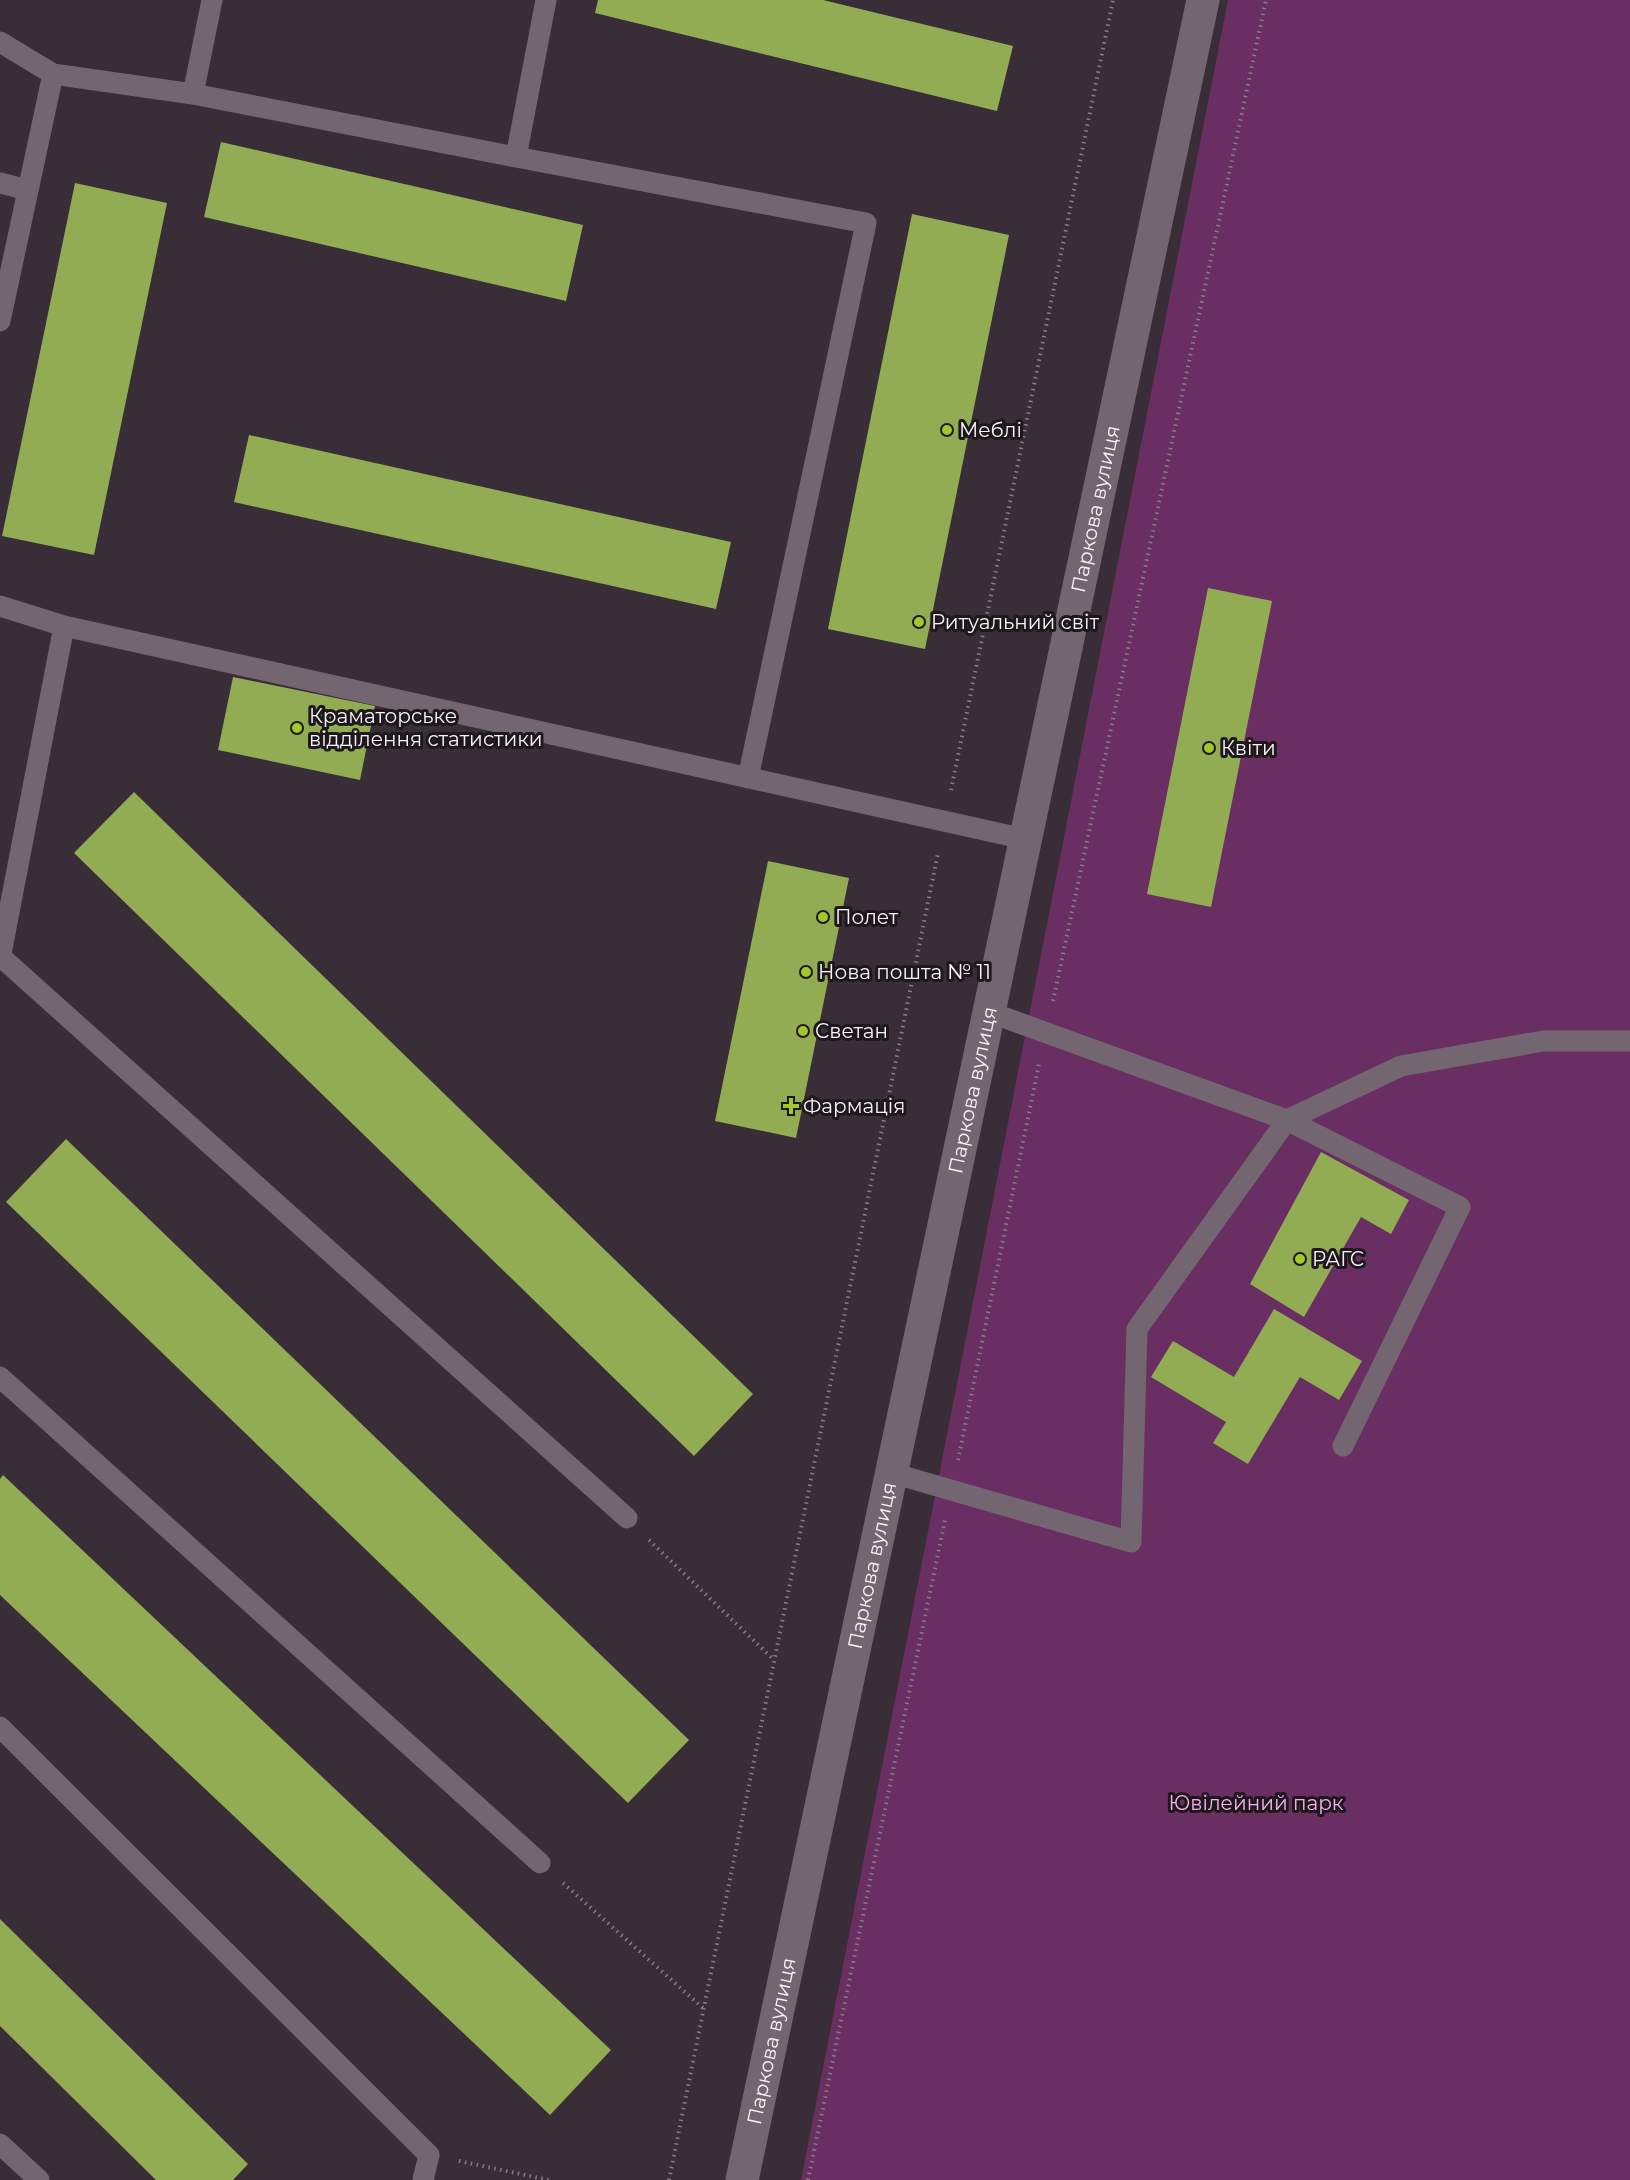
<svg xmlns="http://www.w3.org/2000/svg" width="1630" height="2180" font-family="Montserrat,sans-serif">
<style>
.park{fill:#692f62}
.building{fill:#92ac53}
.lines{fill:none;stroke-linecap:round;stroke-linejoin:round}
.path{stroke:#877c85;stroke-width:4;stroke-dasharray:1.5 4.5;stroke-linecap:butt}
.service{stroke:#746671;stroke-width:21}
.tertiary{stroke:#746671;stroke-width:33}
.poi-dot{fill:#a2c928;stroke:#1d181c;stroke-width:2}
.labels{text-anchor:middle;stroke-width:6;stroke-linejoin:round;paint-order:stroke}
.poi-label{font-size:20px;fill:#faf2f8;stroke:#1d181c;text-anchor:start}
.street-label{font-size:20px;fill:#faf2f8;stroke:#1d181c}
.park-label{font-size:20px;fill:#f9aded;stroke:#1d181c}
</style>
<rect width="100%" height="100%" fill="#392d37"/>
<path class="park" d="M 1228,0 L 1630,0 L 1630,2180 L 801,2180 Z"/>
<path class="building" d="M 598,0 L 823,0 L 1013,46 L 997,111 L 595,13 Z
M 221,142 L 583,225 L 566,301 L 204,217 Z
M 75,183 L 167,203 L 94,555 L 2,536 Z
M 912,214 L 1009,235 L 925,649 L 828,629 Z
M 249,435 L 731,542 L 716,609 L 234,502 Z
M 1208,588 L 1272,601 L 1211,907 L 1147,894 Z
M 233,677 L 375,706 L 360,780 L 218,750 Z
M 134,792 L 753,1394 L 694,1456 L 74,853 Z
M 768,861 L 849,878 L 796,1138 L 715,1121 Z
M 66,1139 L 689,1740 L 628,1803 L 6,1202 Z
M 1321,1152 L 1409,1200 L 1391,1234 L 1361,1217 L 1304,1317 L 1250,1284 Z
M 1274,1309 L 1362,1361 L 1339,1400 L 1300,1377 L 1248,1464 L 1213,1443 L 1226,1422 L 1151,1377 L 1173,1341 L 1234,1377 Z
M 3,1475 L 611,2050 L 550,2115 L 0,1595 L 0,1479 Z
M 0,1919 L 248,2164 L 233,2180 L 156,2180 L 0,2026 Z"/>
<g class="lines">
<path class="path" d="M 951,790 L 1113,0
M 1053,1001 L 1266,0
M 958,1460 L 1039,1064
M 649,1540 L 774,1660
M 563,1883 L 703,2008
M 459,2161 L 549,2180
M 669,2180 L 938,853
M 808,2180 L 945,1520"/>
<path class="service" d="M 212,0 L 193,94 L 516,157
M 546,0 L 516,157 L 866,223 L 748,778
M 0,42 L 53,74 L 0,321
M 53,74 L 193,94
M 0,183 L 28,190
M 0,606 L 64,626
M 0,956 L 627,1518
M 0,959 L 64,626 L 1025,839
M 989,1012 L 1287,1120 L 1401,1066 L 1543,1041 L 1630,1041
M 0,1377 L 540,1863
M 892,1473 L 1131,1542 L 1137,1329 L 1287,1120 L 1460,1207 L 1343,1446
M 0,1727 L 429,2155 L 423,2180
M 0,2144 L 39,2180"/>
<path class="tertiary" id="s1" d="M 742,2180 L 1203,0"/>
</g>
<g class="poi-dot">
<circle cx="947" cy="430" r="6"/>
<circle cx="919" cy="622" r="6"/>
<circle cx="297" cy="728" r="6"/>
<circle cx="1209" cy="748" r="6"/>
<circle cx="823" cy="917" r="6"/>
<circle cx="806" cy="972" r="6"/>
<circle cx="803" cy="1031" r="6"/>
<path d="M788 1097h6v6h6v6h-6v6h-6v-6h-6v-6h6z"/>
<circle cx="1300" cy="1259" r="6"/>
</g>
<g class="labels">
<g class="poi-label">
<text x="959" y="437">Меблі</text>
<text x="931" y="629">Ритуальний світ</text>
<text x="309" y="723">Краматорське<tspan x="309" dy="23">відділення статистики</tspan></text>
<text x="1221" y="755">Квіти</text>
<text x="835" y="924">Полет</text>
<text x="818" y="979">Нова пошта № 11</text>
<text x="815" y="1038">Светан</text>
<text x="803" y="1113">Фармація</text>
<text x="1312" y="1266">РАГС</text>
</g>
<g class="street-label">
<text dy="7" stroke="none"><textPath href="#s1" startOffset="1708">Паркова вулиця</textPath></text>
<text dy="7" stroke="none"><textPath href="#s1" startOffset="1114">Паркова вулиця</textPath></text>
<text dy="7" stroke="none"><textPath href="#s1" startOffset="628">Паркова вулиця</textPath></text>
<text dy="7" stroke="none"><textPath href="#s1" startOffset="142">Паркова вулиця</textPath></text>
</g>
<g class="park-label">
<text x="1256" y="1810">Ювілейний парк</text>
</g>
</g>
</svg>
